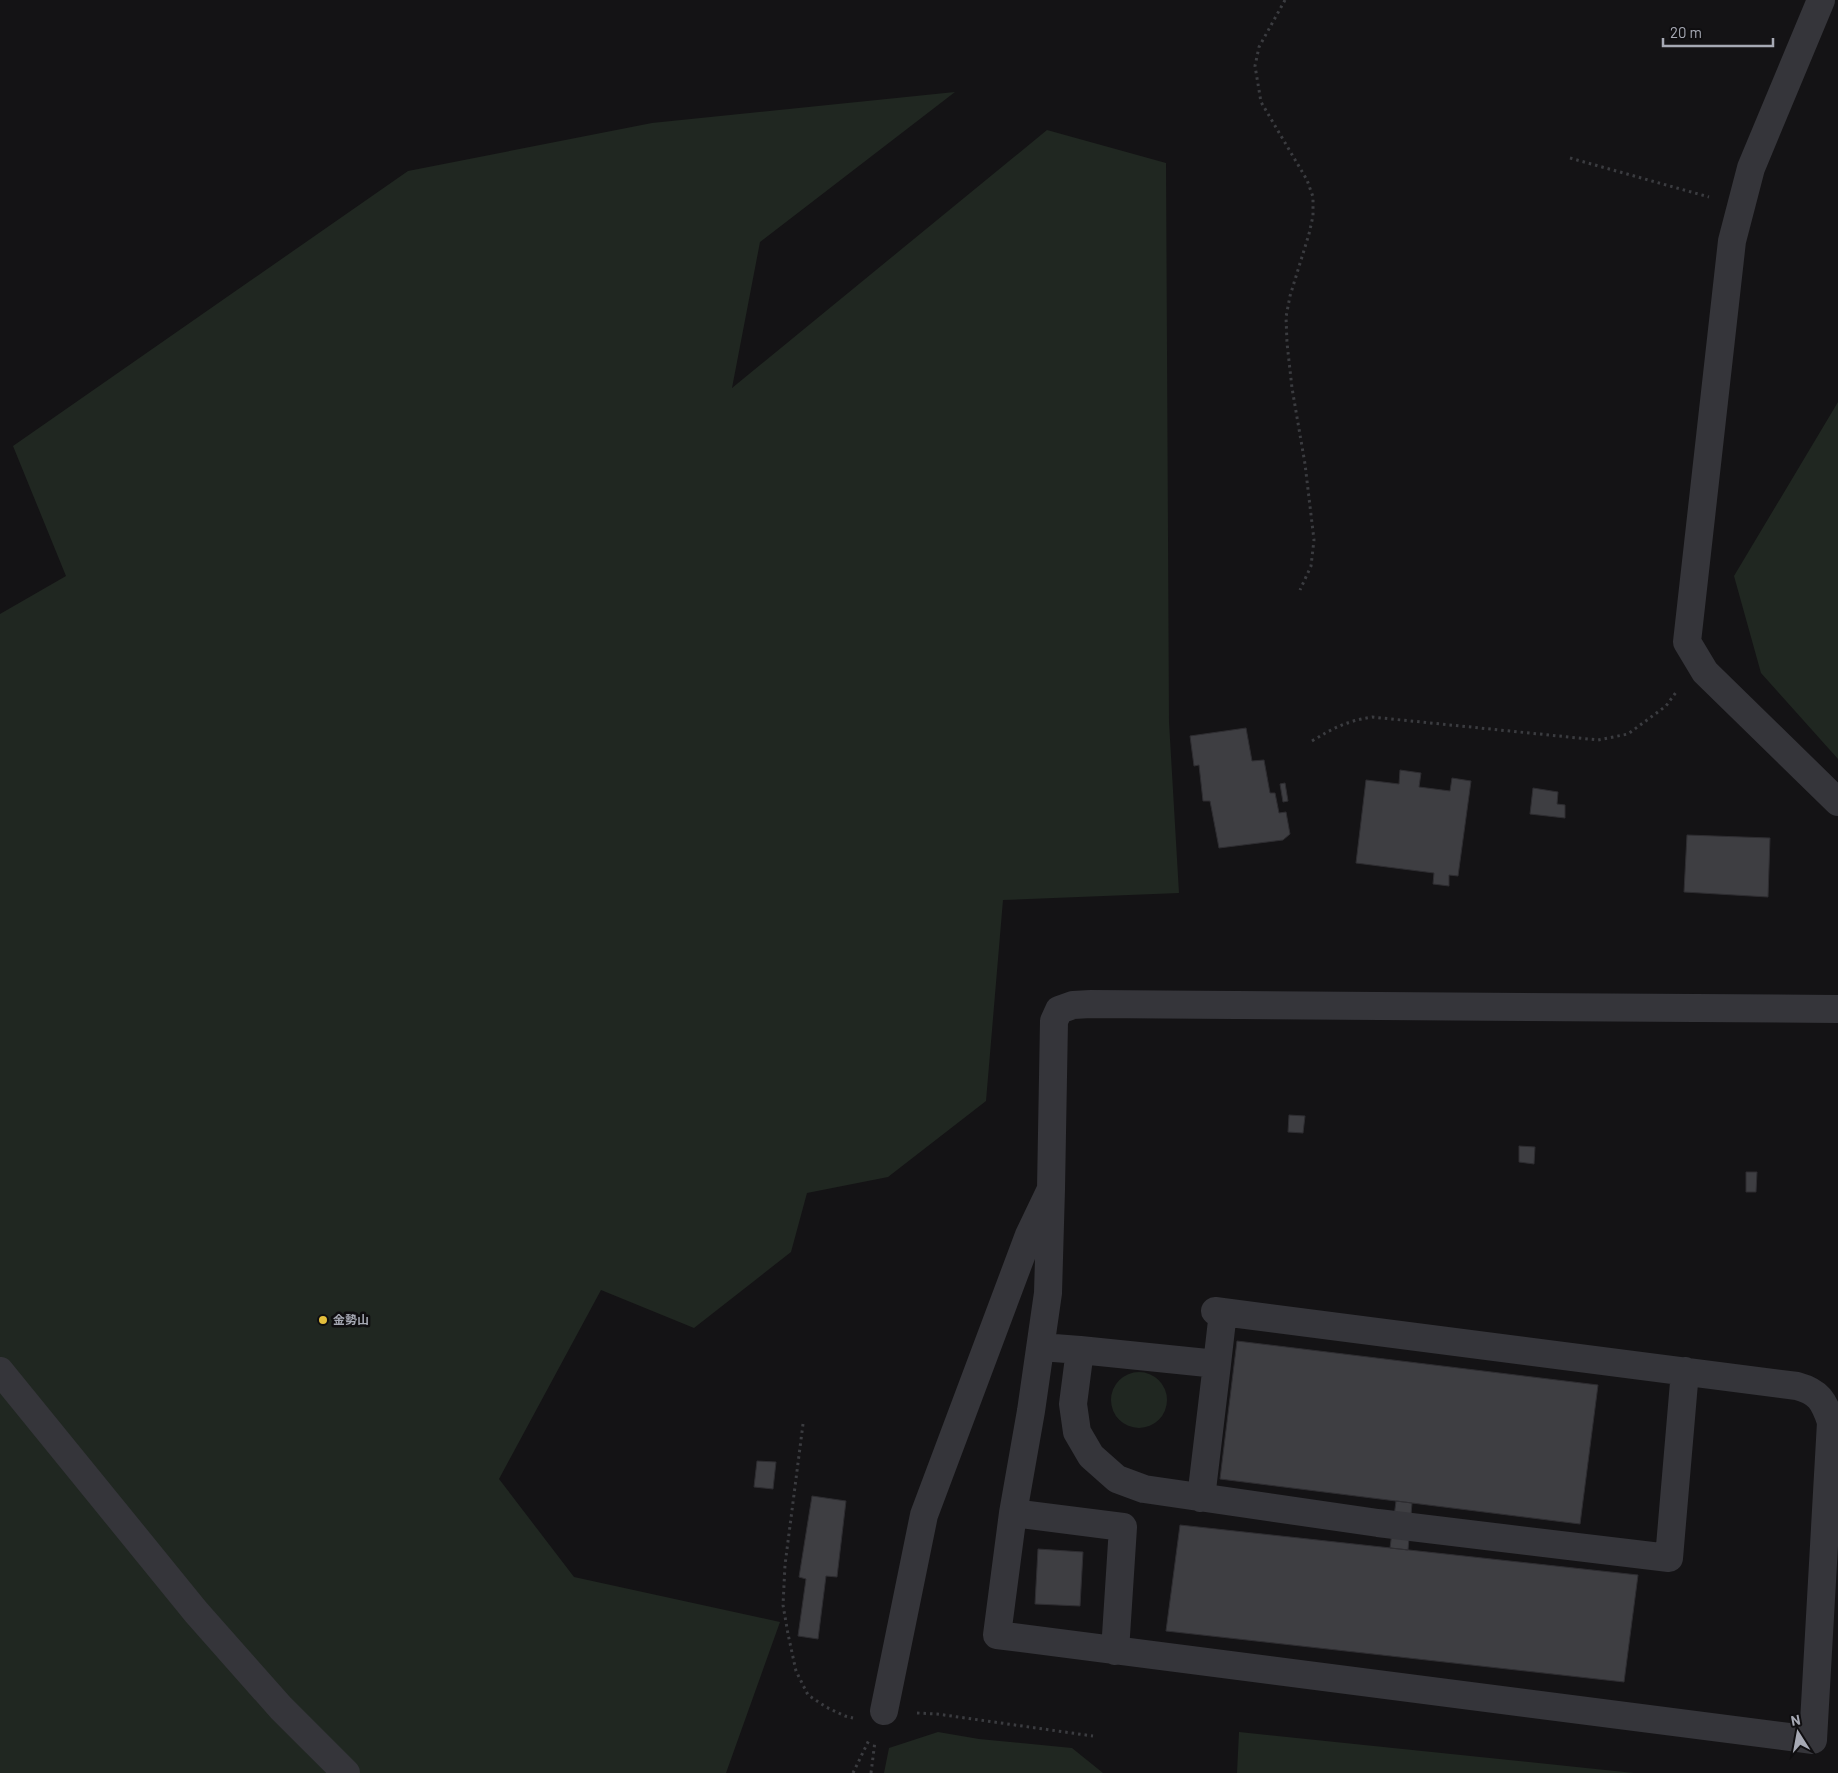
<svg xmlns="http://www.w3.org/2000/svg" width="1838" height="1773" font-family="Barlow,'Noto Sans JP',sans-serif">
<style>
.green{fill:#202721}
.building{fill:#3e3e42;stroke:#2e2d31}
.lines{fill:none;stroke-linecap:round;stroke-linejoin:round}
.path{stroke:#3b3c40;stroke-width:3;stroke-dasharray:2.5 4;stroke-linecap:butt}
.minor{stroke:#35353a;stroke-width:28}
.poi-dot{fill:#e4bf3c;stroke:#0f0e10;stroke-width:2}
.labels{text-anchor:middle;stroke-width:5;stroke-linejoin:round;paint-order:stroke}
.poi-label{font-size:12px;font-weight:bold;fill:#a6a9b4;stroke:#0f0e10;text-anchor:start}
</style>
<rect width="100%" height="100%" fill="#141315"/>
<path class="green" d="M 955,92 L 760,242 L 732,388 L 1047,130 L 1166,163 L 1169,722 L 1179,893 L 1003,900 L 986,1101 L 888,1177 L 807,1193 L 791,1252 L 694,1328 L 601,1290 L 499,1479 L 574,1577 L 780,1622 L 726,1773 L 0,1773 L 0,614 L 66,576 L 13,446 L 408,171 L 652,123 Z
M 1838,402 L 1838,759 L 1761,673 L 1734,576 Z
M1111 1400a28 28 0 1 1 56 0a28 28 0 1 1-56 0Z
M 938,1732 L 979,1739 L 1072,1748 L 1103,1773 L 884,1773 L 889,1748 Z
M 1239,1732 L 1634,1773 L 1237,1773 Z"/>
<path class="building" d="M 1246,728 L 1252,761 L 1264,760 L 1270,793 L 1275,793 L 1279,813 L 1286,812 L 1290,834 L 1283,840 L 1219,848 L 1210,801 L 1203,801 L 1199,765 L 1194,766 L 1190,736 Z
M 1400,770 L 1421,773 L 1419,787 L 1450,791 L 1452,778 L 1471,781 L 1458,876 L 1449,875 L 1449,886 L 1433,884 L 1434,873 L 1356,863 L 1366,780 L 1399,784 Z
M 1285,783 L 1288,801 L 1283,802 L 1280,784 Z
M 1533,788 L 1558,792 L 1557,804 L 1565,805 L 1565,818 L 1530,814 Z
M 1687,835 L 1770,838 L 1768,897 L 1684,892 Z
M 1289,1115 L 1305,1116 L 1303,1133 L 1288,1132 Z
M 1519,1146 L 1535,1147 L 1534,1164 L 1519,1162 Z
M 1746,1172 L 1757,1172 L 1756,1192 L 1746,1192 Z
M 1237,1341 L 1598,1385 L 1580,1524 L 1220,1479 Z
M 757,1461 L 776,1462 L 773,1489 L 754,1487 Z
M 812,1496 L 846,1501 L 837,1577 L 826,1576 L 818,1639 L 798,1636 L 806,1579 L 799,1577 Z
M 1396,1501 L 1412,1503 L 1408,1550 L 1390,1548 Z
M 1180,1525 L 1638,1575 L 1624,1682 L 1166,1631 Z
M 1038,1549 L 1083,1552 L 1080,1606 L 1035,1604 Z"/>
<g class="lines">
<path class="path" d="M 1285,0 L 1259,47 L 1255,66 L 1261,102 L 1307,180 L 1313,197 L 1313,216 L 1309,234 L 1290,296 L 1286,317 L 1287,343 L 1292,388 L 1305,464 L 1314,540 L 1311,566 L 1300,590
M 1570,158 L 1709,197
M 1312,741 C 1333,728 1347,721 1372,717 L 1598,740 L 1628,734 L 1666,706 L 1677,691
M 803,1424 L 785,1565 L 783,1605 L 788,1634 L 796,1671 L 808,1695 L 826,1707 L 845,1716 L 853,1718
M 917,1713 L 937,1714 L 1093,1736
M 853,1773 L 869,1740
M 871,1773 L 875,1741"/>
<path class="minor" d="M 1821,0 L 1751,168 L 1732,241 L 1687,642 L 1705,672 L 1838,802
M 1051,1189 L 1048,1293 L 1031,1411 L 1013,1513 L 997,1635 L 1813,1740 L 1831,1422 C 1824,1401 1819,1392 1797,1386 L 1215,1311
M 1041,1347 L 1080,1350 L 1073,1404 L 1077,1432 L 1091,1456 L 1117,1479 L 1144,1489 L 1378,1523 L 1669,1558 L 1685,1371
M 1080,1350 L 1217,1364 L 1201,1498
M 1217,1364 L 1223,1312
M 0,1371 L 196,1612 L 281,1708 L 346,1773
M 1013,1513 L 1123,1527 L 1115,1651
M 884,1711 L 924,1515 L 1029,1235 L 1051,1189 L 1054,1021 L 1059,1010 L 1073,1005 L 1091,1004 L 1838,1009"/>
</g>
<circle class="poi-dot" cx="323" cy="1320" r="5"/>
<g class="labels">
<g class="poi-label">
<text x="333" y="1324">金勢山</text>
</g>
</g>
<g transform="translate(1798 1733) rotate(349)" stroke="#0f0e10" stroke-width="4" paint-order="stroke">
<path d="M0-4L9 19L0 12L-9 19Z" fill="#a6a9b4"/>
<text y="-8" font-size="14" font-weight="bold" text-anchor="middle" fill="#a6a9b4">N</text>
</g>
<path d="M1663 38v8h110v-8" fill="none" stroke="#a6a9b4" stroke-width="2.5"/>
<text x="1670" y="38" font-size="15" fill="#a6a9b4" stroke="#0f0e10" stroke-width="4" paint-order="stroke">20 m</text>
</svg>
